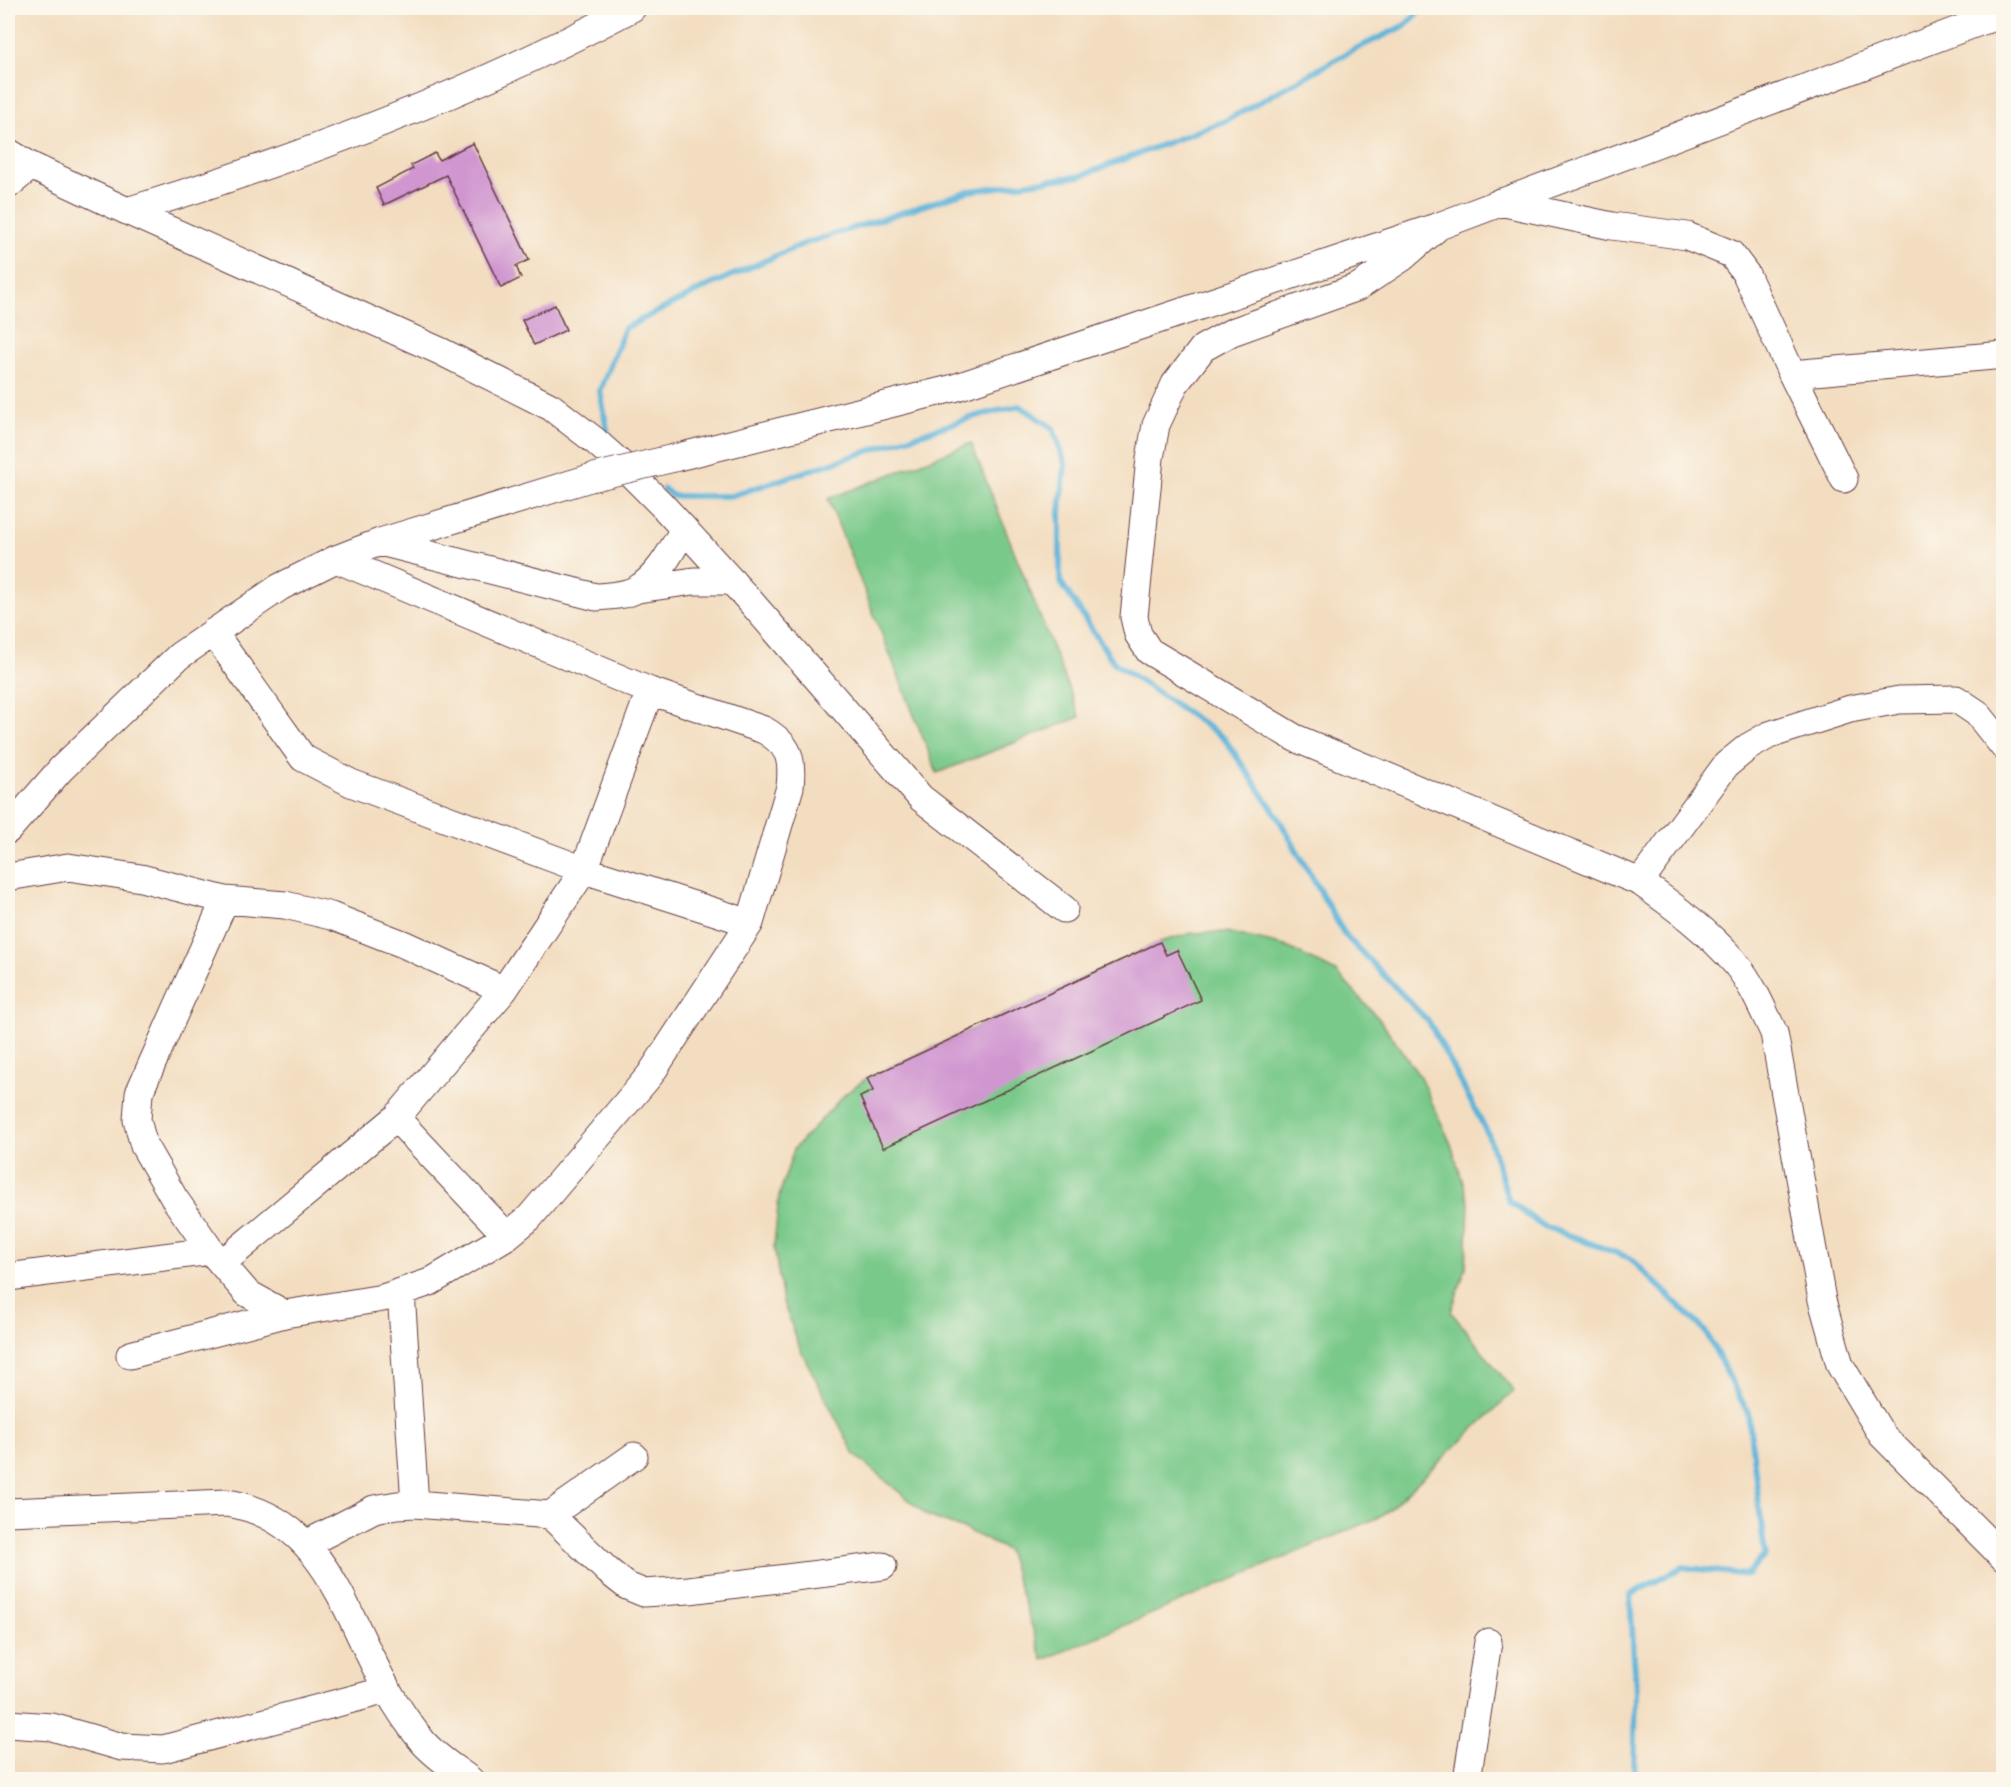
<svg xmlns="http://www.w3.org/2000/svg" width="2011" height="1787" font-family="Mynerve,sans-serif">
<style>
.green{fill:#79c98a;stroke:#62745a;stroke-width:1.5}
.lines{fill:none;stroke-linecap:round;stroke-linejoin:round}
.stream{stroke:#5cb3d9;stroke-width:6}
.building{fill:#d096d0}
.minor-casing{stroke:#633c41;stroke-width:29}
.minor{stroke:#fff;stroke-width:27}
.minor-bridge-casing{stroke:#633c41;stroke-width:29;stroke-linecap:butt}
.minor-bridge{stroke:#fff;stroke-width:27}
</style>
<rect width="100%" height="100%" fill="#fbf7ec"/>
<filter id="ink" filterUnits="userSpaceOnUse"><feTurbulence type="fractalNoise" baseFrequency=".0167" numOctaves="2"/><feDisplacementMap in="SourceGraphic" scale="12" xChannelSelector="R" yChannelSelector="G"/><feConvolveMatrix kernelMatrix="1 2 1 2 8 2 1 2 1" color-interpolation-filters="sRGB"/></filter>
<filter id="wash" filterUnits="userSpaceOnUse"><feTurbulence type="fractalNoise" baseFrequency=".008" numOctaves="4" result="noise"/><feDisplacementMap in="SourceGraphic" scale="24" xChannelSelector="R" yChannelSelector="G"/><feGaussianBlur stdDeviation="1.35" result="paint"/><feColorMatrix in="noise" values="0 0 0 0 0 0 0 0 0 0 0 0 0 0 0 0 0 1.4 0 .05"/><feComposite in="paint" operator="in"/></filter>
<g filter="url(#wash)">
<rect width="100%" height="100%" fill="#f3ddc0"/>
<path class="green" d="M 971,443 L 1080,717 L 937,773 L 828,499 Z
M 1226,932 L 1285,946 L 1336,972 L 1380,1020 L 1420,1077 L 1451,1144 L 1469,1202 L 1466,1267 L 1451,1312 L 1514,1391 L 1382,1516 L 1043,1660 L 1007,1550 L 964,1529 L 928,1516 L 855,1455 L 801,1351 L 783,1302 L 774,1246 L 779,1196 L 794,1149 L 844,1095 L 867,1078 L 1160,942 L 1192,933 Z"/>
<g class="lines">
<path class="stream" d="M 609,441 L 600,391 L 625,328 L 708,286 L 803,244 L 969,191 L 1080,176 L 1227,120 L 1351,51 L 1406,25 L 1423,8
M 664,489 L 673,496 L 731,496 L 976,416 L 1020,406 L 1053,428 L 1065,464 L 1060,512 L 1060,581 L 1114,663 L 1224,738 L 1276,814 L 1345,935 L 1429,1022 L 1488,1134 L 1509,1201 L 1541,1225 L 1630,1258 L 1705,1331 L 1748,1413 L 1765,1555 L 1747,1575 L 1682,1567 L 1630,1595 L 1636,1690 L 1634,1780"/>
</g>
<g id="blocks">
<path class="building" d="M 473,143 L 529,260 L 516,266 L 521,278 L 501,288 L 446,175 L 384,205 L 376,188 L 413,169 L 411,165 L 435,153 L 439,160 Z
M 555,305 L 566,330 L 534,345 L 522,320 Z
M 1160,942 L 1166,955 L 1177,950 L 1201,1000 L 883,1148 L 860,1097 L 873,1091 L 867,1078 Z"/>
</g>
</g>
<g filter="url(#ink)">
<use href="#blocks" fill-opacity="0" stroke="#633c41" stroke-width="1.5"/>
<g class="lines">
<defs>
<path id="minor" d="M 8,152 L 31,166 L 127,211 L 440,351 L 551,407 L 594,440 L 621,464 L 662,505 L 750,601 L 921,798 L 1064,909
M 8,185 L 31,166
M 1500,202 L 1612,226 L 1687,236 L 1731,254 L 1746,274 L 1792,374 L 1844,479
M 127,211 C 301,158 472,93 632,8
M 1439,226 L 1402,258 L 1358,287 L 1232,332 L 1203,348 L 1175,384 L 1156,425 L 1150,458 L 1134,617 L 1138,634 L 1149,651 L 1295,738 L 1640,882 C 1674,906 1709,932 1736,964 C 1753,985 1763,1010 1774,1033 L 1822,1300 L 1840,1365 L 1882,1435 L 2004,1558
M 1792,374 L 2004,355
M 674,458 L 954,388 L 1439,226 L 1982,21 L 2004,15
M 380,542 L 596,597 C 609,596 625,596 637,589 C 659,576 672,550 684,529
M 638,589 L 694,581 L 732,581
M 213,632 L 303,758 L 351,783 L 584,870 L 750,923
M 8,830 L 61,769 L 179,656 L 280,587 L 336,559 L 380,542 L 590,478
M 8,877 L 68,867 L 141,878 L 225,900 L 285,905 L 331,916 L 403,944 L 504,990
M 1640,882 L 1726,765 L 1748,747 L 1769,735 L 1850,709 L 1899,700 L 1956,699 L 1977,713 L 2004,747
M 225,900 L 139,1093 L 137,1120 L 144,1146 L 174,1198 L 211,1251 L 247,1293 L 285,1314 L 383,1298 L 430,1282 L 507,1236 L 529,1218 L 650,1075 L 750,923 L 790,787 C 793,759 790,745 764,730 L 650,691 L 336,559
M 507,1236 L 396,1118 L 504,990 L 584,870 L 650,691
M 222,1263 L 396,1118
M 8,1277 L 211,1251
M 401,1292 L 415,1504
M 130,1355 L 285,1314
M 8,1512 L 227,1503 C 325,1518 345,1615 387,1689 C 397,1707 410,1726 423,1742 C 436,1757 454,1768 470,1780
M 550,1515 L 608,1571 L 627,1586 L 644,1593 L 689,1590 L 883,1566
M 306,1544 L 374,1509 L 397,1505 L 415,1504 L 550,1515 L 634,1456
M 8,1724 L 52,1727 L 122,1747 L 163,1749 L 387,1690
M 1467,1780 L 1488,1642"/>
</defs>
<use href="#minor" class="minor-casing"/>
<use href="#minor" class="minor"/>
<defs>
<path id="minor-bridge" d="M 590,478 L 674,458"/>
</defs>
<use href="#minor-bridge" class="minor-bridge-casing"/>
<use href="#minor-bridge" class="minor-bridge"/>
</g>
</g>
<rect width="2011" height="1787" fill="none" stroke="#fbf7ec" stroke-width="30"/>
</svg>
